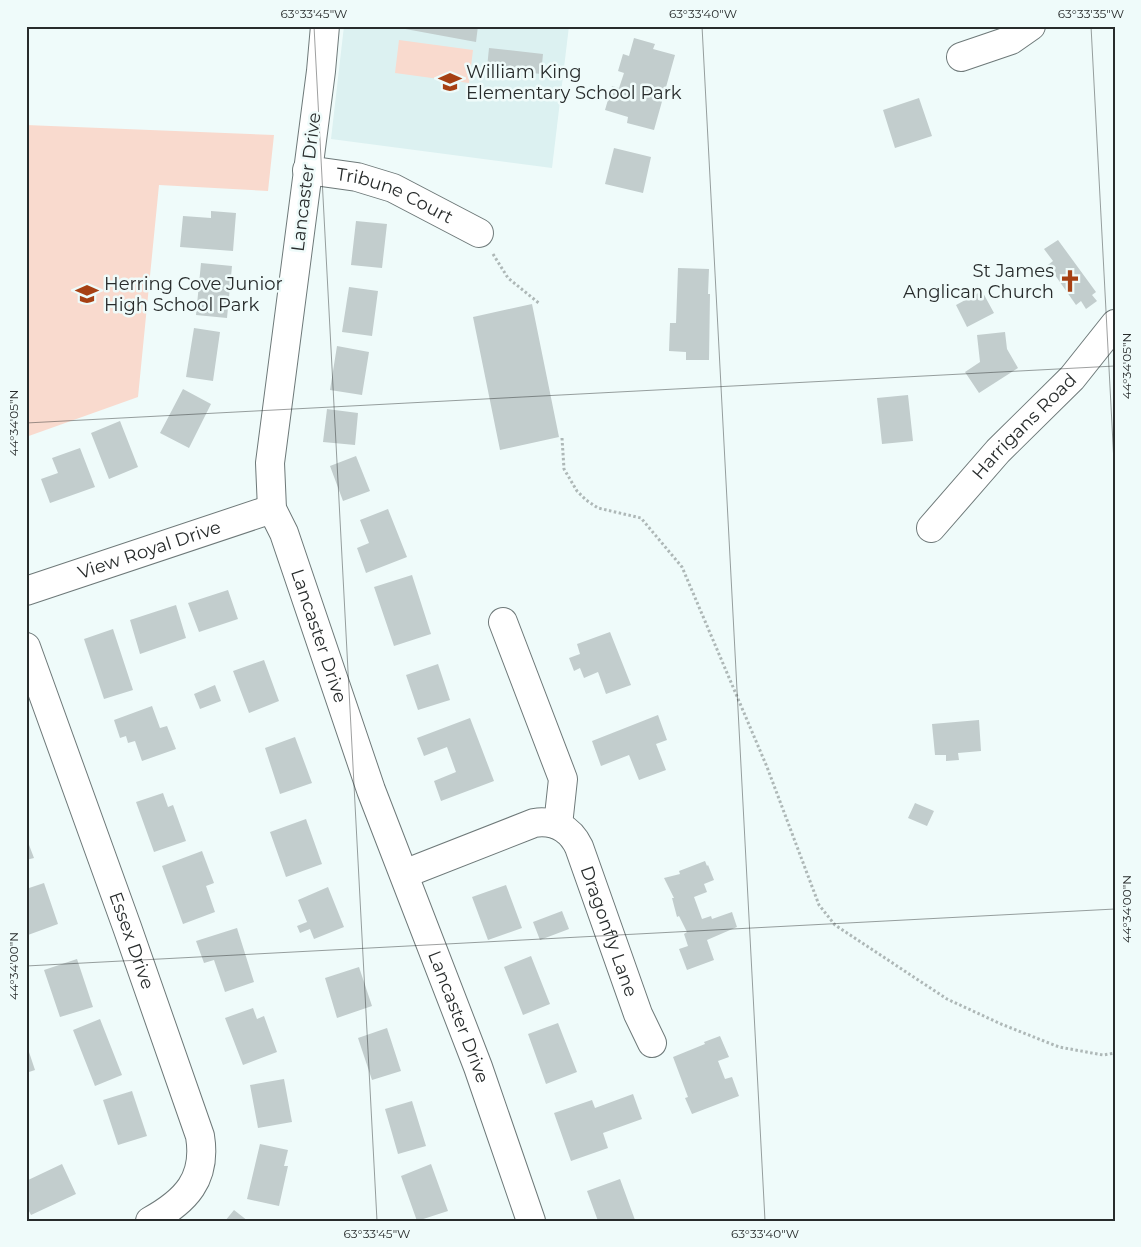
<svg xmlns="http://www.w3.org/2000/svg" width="1141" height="1247" font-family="Montserrat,sans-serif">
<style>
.built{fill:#dcf1f1}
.green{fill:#f9dace}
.building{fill:#c2cdcd}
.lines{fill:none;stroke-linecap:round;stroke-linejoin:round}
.minor-casing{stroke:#6e7979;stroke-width:30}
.path{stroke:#aeb8b7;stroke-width:3;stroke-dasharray:2.5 2.5;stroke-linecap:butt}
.minor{stroke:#fff;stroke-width:28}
.ticks{fill:none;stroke:#282c2c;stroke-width:1;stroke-opacity:0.45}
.labels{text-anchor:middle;stroke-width:5;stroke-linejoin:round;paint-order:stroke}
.poi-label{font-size:18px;fill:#282c2c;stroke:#effbfa;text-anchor:start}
.street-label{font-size:18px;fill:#282c2c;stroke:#effbfa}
.neatline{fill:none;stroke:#282c2c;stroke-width:2}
.ticks-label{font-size:12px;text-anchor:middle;fill:#282c2c}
</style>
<rect width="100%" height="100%" fill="#effbfa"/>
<path class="built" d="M 344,26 L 569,26 L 552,168 L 331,139 Z"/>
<path class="green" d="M 399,40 L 473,50 L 469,83 L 395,73 Z
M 26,125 L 274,135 L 268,191 L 159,185 L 138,397 L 26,437 Z"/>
<path class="building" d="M 400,26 L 478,26 L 476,42 L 400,28 Z
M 634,38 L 655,44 L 653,49 L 675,55 L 654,130 L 627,123 L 628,117 L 605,110 L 612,86 L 619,88 L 624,73 L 618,71 L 623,54 L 629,56 Z
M 489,48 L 543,54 L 541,74 L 487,68 Z
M 919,98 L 932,136 L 895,148 L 883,110 Z
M 614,148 L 651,157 L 643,193 L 605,184 Z
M 211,211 L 236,213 L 233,251 L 180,247 L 183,216 L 211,218 Z
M 356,221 L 387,224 L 382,268 L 351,265 Z
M 1058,240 L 1096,292 L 1092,295 L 1097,301 L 1086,309 L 1081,301 L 1076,305 L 1048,265 L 1053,261 L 1044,249 Z
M 201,263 L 232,266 L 227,318 L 196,315 Z
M 678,268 L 709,269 L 708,294 L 710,294 L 709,360 L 686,360 L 686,352 L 669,351 L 670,323 L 676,323 Z
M 349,287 L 378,291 L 372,336 L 342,332 Z
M 982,291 L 994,313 L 967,327 L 956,305 Z
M 532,304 L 559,437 L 500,450 L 473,317 Z
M 194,328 L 220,332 L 213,381 L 186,377 Z
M 1005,332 L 1007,349 L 1018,368 L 979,393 L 965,372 L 980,362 L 977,335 Z
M 337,346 L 369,352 L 362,395 L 330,390 Z
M 183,389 L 211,404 L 189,448 L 160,433 Z
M 908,395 L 913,441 L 882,444 L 877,398 Z
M 327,409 L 358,413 L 355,445 L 323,442 Z
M 120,421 L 138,467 L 109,479 L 91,433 Z
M 80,448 L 95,487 L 50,503 L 41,479 L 58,473 L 52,458 Z
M 356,456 L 370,491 L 343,501 L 330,466 Z
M 388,509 L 407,557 L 366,573 L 357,548 L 369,543 L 360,520 Z
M 412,575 L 431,634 L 394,646 L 374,587 Z
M 228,590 L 238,619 L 199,632 L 188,603 Z
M 176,605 L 186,638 L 140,654 L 130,620 Z
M 113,629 L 133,690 L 104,699 L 84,639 Z
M 610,632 L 631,685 L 606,694 L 598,672 L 584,678 L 580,668 L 574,671 L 569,658 L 580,654 L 577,644 Z
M 264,660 L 279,701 L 249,713 L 233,671 Z
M 438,664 L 450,700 L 418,710 L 406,675 Z
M 215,685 L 221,701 L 200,709 L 194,694 Z
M 152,706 L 160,728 L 167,726 L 176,749 L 142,761 L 135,741 L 128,743 L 126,736 L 120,738 L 114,720 Z
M 658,715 L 667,740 L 656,744 L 666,770 L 639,780 L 629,755 L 601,766 L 592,741 Z
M 470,718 L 494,781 L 441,801 L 434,781 L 456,772 L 447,747 L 424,756 L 417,738 Z
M 979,720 L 981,751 L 958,753 L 959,760 L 946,761 L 946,755 L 935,755 L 932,724 Z
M 295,737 L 312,783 L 280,794 L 265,748 Z
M 163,793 L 168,807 L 173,805 L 186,841 L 154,852 L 136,802 Z
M 915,803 L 934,811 L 927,826 L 908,818 Z
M 306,819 L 322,864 L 286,877 L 270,832 Z
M 26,837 L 34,858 L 26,860 Z
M 202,851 L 214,883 L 206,886 L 215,912 L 183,924 L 162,866 Z
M 705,861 L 707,866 L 708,865 L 714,880 L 704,884 L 707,892 L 694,897 L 702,919 L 711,916 L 712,919 L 732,912 L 737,927 L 707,940 L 714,960 L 687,970 L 679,949 L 688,946 L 684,934 L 687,932 L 679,916 L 677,917 L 672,898 L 674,898 L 664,878 L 680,874 L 679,871 Z
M 44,883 L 58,924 L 28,935 L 26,930 L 26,889 Z
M 506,885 L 522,928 L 488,940 L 472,897 Z
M 328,887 L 344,927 L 314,939 L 310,929 L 300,933 L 297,926 L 307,922 L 298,900 Z
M 562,911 L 569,929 L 540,940 L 533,922 Z
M 237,928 L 254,982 L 225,992 L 214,960 L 204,963 L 196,941 Z
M 531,956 L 550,1004 L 523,1015 L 504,967 Z
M 77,959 L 93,1007 L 60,1017 L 44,970 Z
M 359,967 L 372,1006 L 337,1018 L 325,978 Z
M 253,1008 L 257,1019 L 264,1016 L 277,1052 L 243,1065 L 225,1018 Z
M 100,1019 L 122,1075 L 95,1086 L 73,1030 Z
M 558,1023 L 577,1072 L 546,1084 L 528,1034 Z
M 387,1028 L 401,1071 L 372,1080 L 358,1038 Z
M 720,1036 L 729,1057 L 718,1061 L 725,1079 L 732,1077 L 739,1096 L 692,1114 L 685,1098 L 688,1097 L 673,1057 L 705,1044 L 704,1042 Z
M 29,1052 L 35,1070 L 26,1073 L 26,1053 Z
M 284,1079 L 292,1122 L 258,1128 L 250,1085 Z
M 132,1091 L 147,1136 L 118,1145 L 103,1100 Z
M 633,1094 L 642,1119 L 603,1133 L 608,1148 L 571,1161 L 554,1113 L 592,1100 L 595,1108 Z
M 412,1101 L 426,1146 L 398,1154 L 385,1109 Z
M 260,1144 L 288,1150 L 284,1166 L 288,1166 L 279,1206 L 247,1199 Z
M 62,1164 L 76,1194 L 31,1215 L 26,1205 L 26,1181 Z
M 431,1164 L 448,1211 L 417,1221 L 401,1176 Z
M 620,1179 L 635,1220 L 598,1221 L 587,1191 Z
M 234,1210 L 248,1221 L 225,1221 Z"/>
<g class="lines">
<defs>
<g id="minor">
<path id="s1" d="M 325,26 L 321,71 L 270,463 L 272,509 L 284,533 L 371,790 L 478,1067 L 531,1221"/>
<path d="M 961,57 L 1011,40 L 1031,26"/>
<path id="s2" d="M 307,170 L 357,177 L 393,188 L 479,233"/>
<path id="s3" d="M 931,528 L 998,451 L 1072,378 L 1115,324"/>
<path id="s4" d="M 26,591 L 272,509"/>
<path d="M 503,622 L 563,779 L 558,825"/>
<path id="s5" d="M 26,647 L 127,927 L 200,1136 C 207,1179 186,1201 150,1221"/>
<path id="s6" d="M 404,874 L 534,823 C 553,820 570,828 579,847 L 638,1014 L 652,1043"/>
</g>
</defs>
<use href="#minor" class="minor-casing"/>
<path class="path" d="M 493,254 L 508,278 L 540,304
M 562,438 L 564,469 L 577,491 L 586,500 L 598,508 L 641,518 L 682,567 L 767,767 L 819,905 L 835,925 L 947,999 L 1001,1024 L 1059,1047 L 1103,1055 L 1115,1053"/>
<use href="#minor" class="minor"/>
</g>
<path class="ticks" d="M 314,26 L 377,1221M 702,26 L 765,1221M 1091,26 L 1115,482M 26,423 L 1115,366M 26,966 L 1115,909"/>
<defs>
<symbol id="school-bare" viewBox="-9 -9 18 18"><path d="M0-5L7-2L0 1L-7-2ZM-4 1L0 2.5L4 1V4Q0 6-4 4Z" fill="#a64013" stroke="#effbfa" stroke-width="2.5" paint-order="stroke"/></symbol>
<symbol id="church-bare" viewBox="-9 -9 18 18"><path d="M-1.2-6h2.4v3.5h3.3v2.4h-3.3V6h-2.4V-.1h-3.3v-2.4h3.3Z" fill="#a64013" stroke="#effbfa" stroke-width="2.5" paint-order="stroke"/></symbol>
</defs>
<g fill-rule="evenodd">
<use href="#school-bare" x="434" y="66" width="32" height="32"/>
<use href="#church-bare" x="1054" y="265" width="32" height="32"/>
<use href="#school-bare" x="71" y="278" width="32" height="32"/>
</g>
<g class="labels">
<g class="poi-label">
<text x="466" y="78">William King<tspan x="466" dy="21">Elementary School Park</tspan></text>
<text x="1054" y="277" text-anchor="end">St James<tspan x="1054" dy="21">Anglican Church</tspan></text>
<text x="104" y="290">Herring Cove Junior<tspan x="104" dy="21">High School Park</tspan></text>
</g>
<g class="street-label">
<text transform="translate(306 182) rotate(-83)" y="6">Lancaster Drive</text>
<text dy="6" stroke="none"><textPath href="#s2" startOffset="92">Tribune Court</textPath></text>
<text dy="6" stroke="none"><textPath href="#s3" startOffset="138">Harrigans Road</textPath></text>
<text dy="6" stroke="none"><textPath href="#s4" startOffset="130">View Royal Drive</textPath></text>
<text dy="6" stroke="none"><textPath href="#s1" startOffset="622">Lancaster Drive</textPath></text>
<text dy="6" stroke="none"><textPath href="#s6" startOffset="284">Dragonfly Lane</textPath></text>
<text dy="6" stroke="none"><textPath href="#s5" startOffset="312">Essex Drive</textPath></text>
<text dy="6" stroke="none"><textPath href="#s1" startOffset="1028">Lancaster Drive</textPath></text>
</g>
</g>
<rect width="1141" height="1247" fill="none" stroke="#effbfa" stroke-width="55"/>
<rect x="28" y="28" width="1086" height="1192" class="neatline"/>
<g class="ticks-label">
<text x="314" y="18">63°33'45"W</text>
<text x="703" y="18">63°33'40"W</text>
<text x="1091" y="18">63°33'35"W</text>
<text transform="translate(1127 366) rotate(-90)" y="4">44°34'05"N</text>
<text transform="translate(14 423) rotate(-90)" y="4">44°34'05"N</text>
<text transform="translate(1127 909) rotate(-90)" y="4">44°34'00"N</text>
<text transform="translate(14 966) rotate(-90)" y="4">44°34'00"N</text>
<text x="377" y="1238">63°33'45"W</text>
<text x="765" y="1238">63°33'40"W</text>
</g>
</svg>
